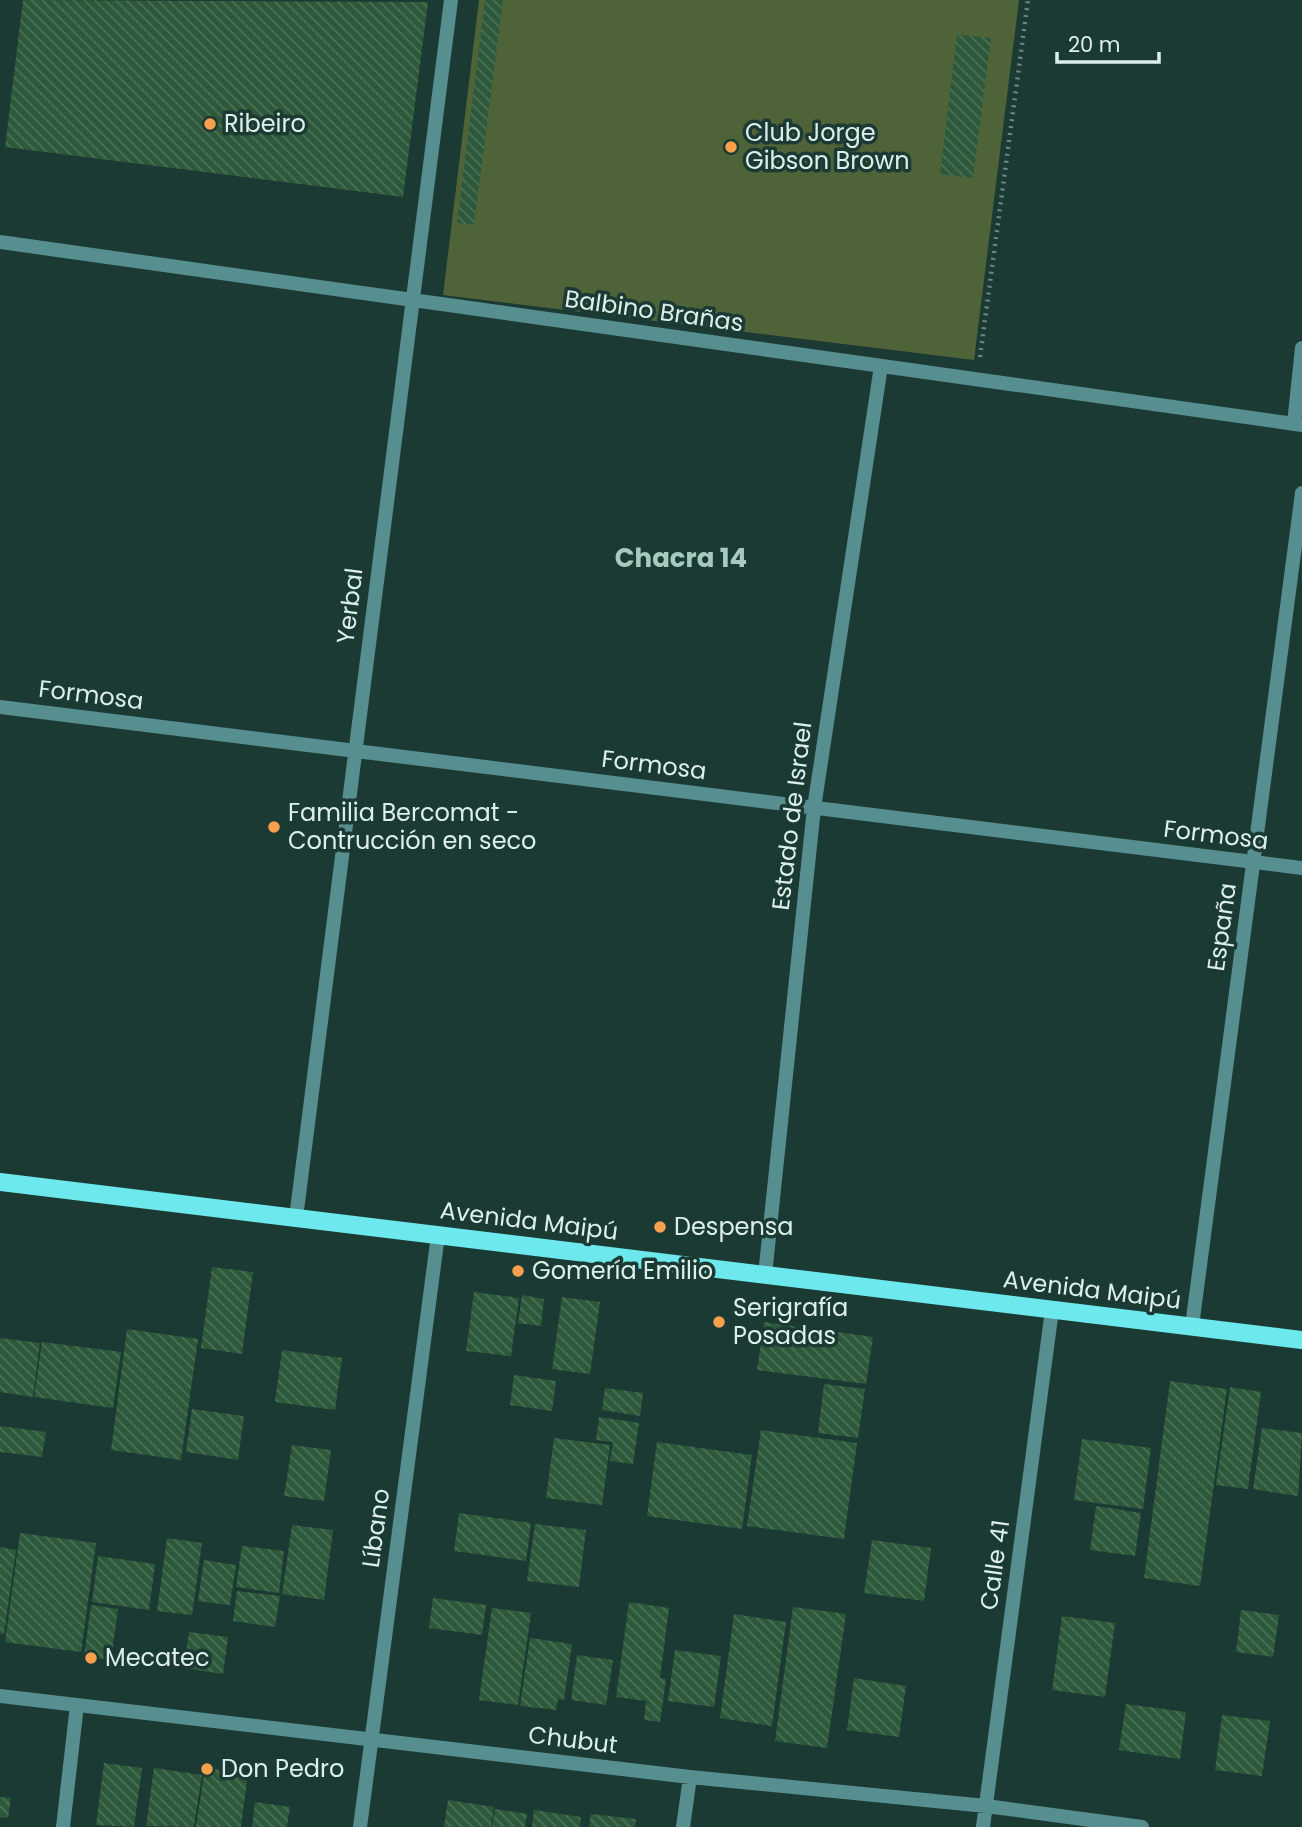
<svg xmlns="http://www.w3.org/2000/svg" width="1302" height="1827" font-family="Poppins,sans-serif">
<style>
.green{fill:#4f6339}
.building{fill:url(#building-back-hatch)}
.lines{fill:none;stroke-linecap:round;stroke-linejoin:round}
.path{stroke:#6d8781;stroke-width:4.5;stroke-dasharray:2 5;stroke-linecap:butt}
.minor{stroke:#578e90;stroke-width:14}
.primary{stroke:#6de9ed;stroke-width:18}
.poi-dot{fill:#f9a04d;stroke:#1b3a33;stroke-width:2.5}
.labels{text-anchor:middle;stroke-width:7;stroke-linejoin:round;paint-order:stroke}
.poi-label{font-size:24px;fill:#ddefea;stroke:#1b3a33;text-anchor:start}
.street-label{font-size:24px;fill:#ddefea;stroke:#1b3a33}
.neighbourhood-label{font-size:26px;font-weight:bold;fill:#a7cabf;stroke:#1b3a33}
</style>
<defs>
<pattern id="building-back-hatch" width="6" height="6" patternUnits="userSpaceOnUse" patternTransform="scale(1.75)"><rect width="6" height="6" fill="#2d593a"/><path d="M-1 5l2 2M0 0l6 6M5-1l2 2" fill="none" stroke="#4b7157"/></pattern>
</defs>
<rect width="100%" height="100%" fill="#1b3a33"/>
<path class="green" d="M 479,0 L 1019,0 L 974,360 L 443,295 Z"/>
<path class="building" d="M 23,0 L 428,2 L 403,197 L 5,147 Z
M 485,0 L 503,0 L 474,225 L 457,223 Z
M 957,34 L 991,38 L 973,178 L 940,174 Z
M 212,1267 L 253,1272 L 242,1354 L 201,1348 Z
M 474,1292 L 519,1298 L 511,1356 L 466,1351 Z
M 522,1295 L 544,1299 L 541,1326 L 518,1323 Z
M 562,1297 L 600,1302 L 590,1374 L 552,1369 Z
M 764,1322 L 873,1337 L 866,1384 L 757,1370 Z
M 127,1329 L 198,1339 L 181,1460 L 111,1450 Z
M 0,1338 L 40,1343 L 33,1397 L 0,1392 Z
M 42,1342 L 121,1352 L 113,1408 L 34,1397 Z
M 282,1350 L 342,1358 L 335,1410 L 275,1402 Z
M 514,1375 L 556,1381 L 552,1411 L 510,1405 Z
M 1170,1381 L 1227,1389 L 1200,1586 L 1144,1578 Z
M 824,1384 L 865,1389 L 858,1438 L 818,1433 Z
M 1230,1387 L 1261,1392 L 1248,1489 L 1216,1485 Z
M 605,1388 L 643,1393 L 640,1416 L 602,1410 Z
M 192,1409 L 244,1416 L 238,1460 L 186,1452 Z
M 599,1417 L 639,1423 L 633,1464 L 610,1461 L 613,1442 L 596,1440 Z
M 0,1426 L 46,1432 L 42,1457 L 0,1452 Z
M 1262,1428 L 1302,1433 L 1298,1496 L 1253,1489 Z
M 761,1430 L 857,1443 L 844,1539 L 747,1526 Z
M 554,1438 L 610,1445 L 602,1505 L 546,1498 Z
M 1082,1439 L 1151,1448 L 1143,1509 L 1074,1500 Z
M 657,1442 L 752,1455 L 742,1529 L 647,1516 Z
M 292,1445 L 331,1450 L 324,1501 L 284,1496 Z
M 1096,1506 L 1141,1513 L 1135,1556 L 1090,1550 Z
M 459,1513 L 531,1523 L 526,1561 L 454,1551 Z
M 535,1524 L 586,1530 L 579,1587 L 527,1581 Z
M 292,1525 L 333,1530 L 324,1600 L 282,1594 Z
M 20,1533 L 96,1543 L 81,1652 L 5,1642 Z
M 167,1538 L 202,1543 L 192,1615 L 157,1611 Z
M 872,1540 L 931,1548 L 924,1601 L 864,1593 Z
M 242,1546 L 284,1551 L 279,1593 L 236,1587 Z
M 0,1547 L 16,1550 L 4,1634 L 0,1633 Z
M 98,1556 L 155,1564 L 149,1610 L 92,1602 Z
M 204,1560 L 236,1565 L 230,1605 L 198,1601 Z
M 237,1591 L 280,1596 L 275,1627 L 233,1621 Z
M 433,1598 L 486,1605 L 482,1635 L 429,1628 Z
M 629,1602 L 669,1608 L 660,1678 L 666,1679 L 660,1722 L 644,1720 L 646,1701 L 616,1697 Z
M 91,1605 L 118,1609 L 111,1660 L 84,1657 Z
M 793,1607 L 846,1614 L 827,1748 L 775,1741 Z
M 492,1608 L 531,1613 L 518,1705 L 479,1700 Z
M 1241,1610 L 1279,1615 L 1273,1657 L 1236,1652 Z
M 734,1614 L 786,1622 L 772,1726 L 720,1718 Z
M 1062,1616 L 1115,1623 L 1105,1697 L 1052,1690 Z
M 189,1632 L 228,1637 L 223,1674 L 184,1668 Z
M 530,1638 L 572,1644 L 564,1700 L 558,1699 L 556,1710 L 520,1706 Z
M 675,1650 L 721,1656 L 714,1707 L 668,1701 Z
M 577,1655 L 613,1660 L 606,1705 L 571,1700 Z
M 854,1678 L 906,1686 L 899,1737 L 847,1730 Z
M 1126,1704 L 1186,1712 L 1180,1759 L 1119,1750 Z
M 1222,1715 L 1270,1721 L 1262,1776 L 1215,1770 Z
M 104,1763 L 142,1768 L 134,1827 L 96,1825 Z
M 154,1768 L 202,1775 L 194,1827 L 146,1826 Z
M 205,1768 L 248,1773 L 241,1827 L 196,1827 Z
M 0,1797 L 11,1798 L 8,1818 L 0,1817 Z
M 448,1800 L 494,1807 L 491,1827 L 444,1827 Z
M 255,1802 L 290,1807 L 287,1827 L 252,1827 Z
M 495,1809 L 527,1814 L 525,1827 L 492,1827 Z
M 534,1810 L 581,1817 L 580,1827 L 532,1827 Z
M 591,1814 L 636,1819 L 635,1827 L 589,1827 Z"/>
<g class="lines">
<path class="path" d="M 980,357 L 1028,0"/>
<path class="minor" d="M 0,242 L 1302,425
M 1294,423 L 1302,348
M 0,707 L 1302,868
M 296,1218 L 451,0
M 765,1275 L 814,808 L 881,366
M 1192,1326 L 1302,493
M 0,1696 L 690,1777 L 986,1806 L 1142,1827
M 63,1827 L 77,1705
M 360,1827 L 438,1235
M 683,1827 L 690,1777
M 983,1827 L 1052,1310"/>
<path class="primary" d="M 0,1182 L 1302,1340"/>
</g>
<g class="poi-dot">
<circle cx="210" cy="124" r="7"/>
<circle cx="731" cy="147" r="7"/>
<circle cx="274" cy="827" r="7"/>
<circle cx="660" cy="1227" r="7"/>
<circle cx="518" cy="1271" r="7"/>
<circle cx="719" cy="1322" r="7"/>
<circle cx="91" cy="1658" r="7"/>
<circle cx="207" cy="1769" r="7"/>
</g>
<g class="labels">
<g class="poi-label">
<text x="224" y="132">Ribeiro</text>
<text x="745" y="141">Club Jorge<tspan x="745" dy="28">Gibson Brown</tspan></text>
<text x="288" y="821">Familia Bercomat -<tspan x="288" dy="28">Contrucción en seco</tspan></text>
<text x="674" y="1235">Despensa</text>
<text x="532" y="1279">Gomería Emilio</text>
<text x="733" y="1316">Serigrafía<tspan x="733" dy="28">Posadas</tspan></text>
<text x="105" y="1666">Mecatec</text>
<text x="221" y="1777">Don Pedro</text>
</g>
<g class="street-label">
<text transform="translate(654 311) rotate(8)" y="8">Balbino Brañas</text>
<text transform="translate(350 606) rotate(-83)" y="8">Yerbal</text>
<text transform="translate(91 695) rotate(7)" y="8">Formosa</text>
<text transform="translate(654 765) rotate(7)" y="8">Formosa</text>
<text transform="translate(792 816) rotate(-83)" y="8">Estado de Israel</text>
<text transform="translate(1216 835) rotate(7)" y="8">Formosa</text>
<text transform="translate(1222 927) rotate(-82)" y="8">España</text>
<text transform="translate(529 1221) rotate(7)" y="8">Avenida Maipú</text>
<text transform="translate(1092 1290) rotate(7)" y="8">Avenida Maipú</text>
<text transform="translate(376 1528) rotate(-82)" y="8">Líbano</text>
<text transform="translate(995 1565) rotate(-82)" y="8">Calle 41</text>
<text transform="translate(573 1740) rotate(7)" y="8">Chubut</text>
</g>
<g class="neighbourhood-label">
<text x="681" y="567">Chacra 14</text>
</g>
</g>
<path d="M1057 52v10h102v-10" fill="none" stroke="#ddefea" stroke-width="3.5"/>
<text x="1068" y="52" font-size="21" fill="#ddefea" stroke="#1b3a33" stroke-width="5" paint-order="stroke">20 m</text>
</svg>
